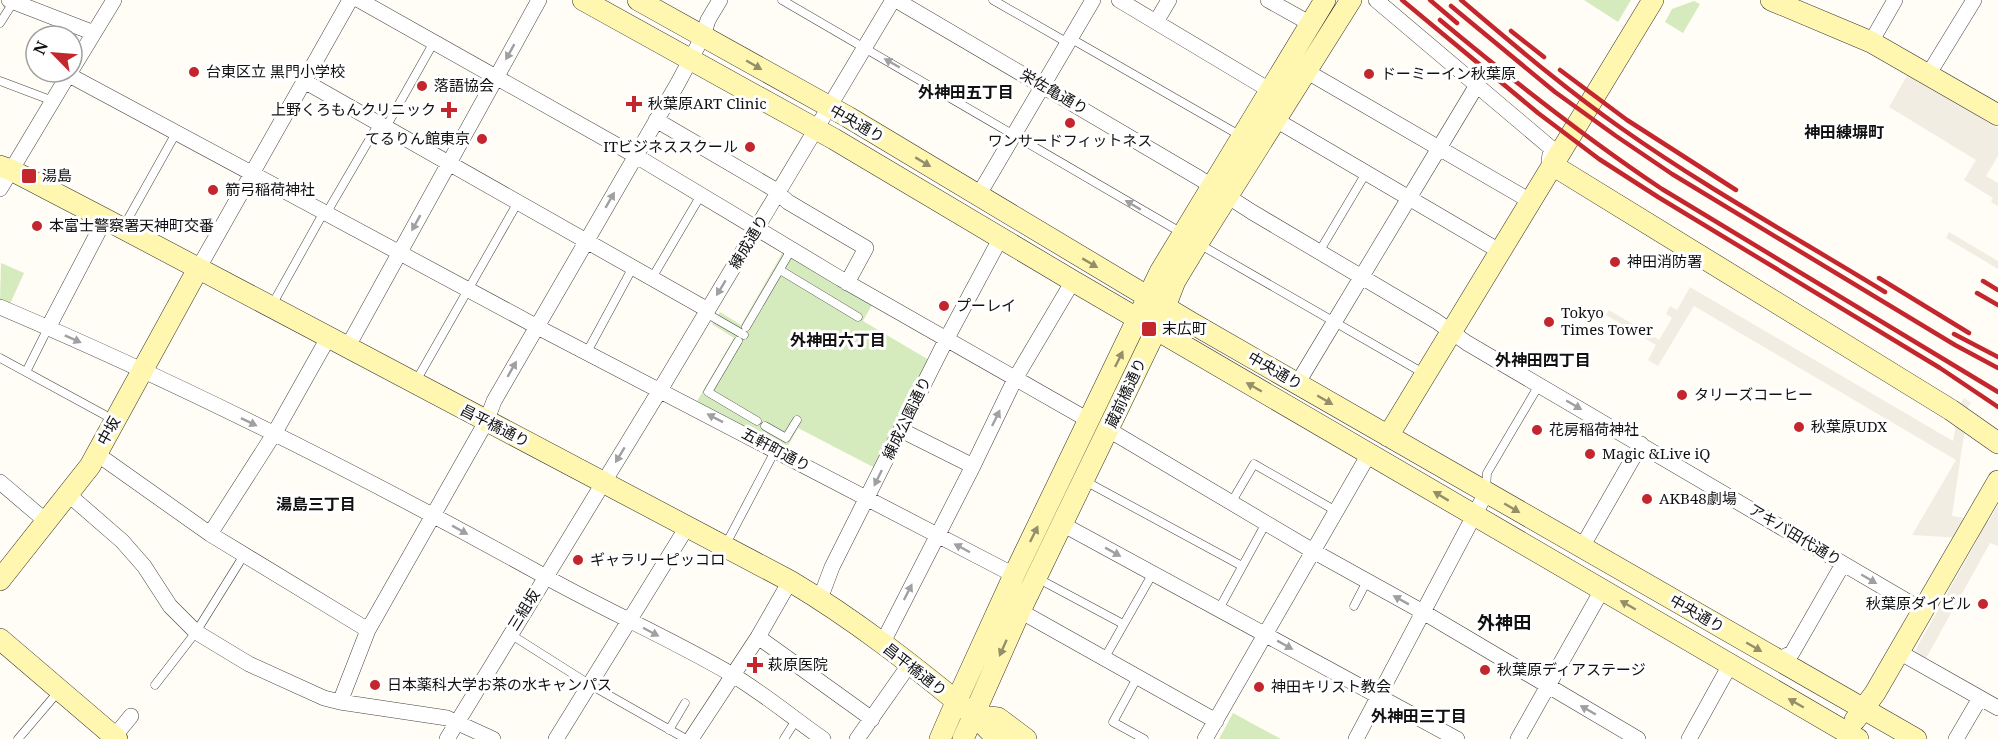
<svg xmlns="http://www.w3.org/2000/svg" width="1998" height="739" font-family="'Noto Serif','Noto Sans JP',serif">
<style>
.green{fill:#d5ebbd}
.plaza{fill:#f1ede2}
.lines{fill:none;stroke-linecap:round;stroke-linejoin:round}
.lane-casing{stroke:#444;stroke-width:9}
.street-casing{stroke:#444;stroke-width:16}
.secondary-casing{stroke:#333;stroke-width:22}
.lane{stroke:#fff;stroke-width:8}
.street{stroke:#fff;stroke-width:15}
.secondary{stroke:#fff6b0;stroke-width:21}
.rail{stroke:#c4262e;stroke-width:4.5}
.oneway{fill:#a0a0a0}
.oneway2{fill:#948f68}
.poi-dot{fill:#c4262e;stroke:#fff;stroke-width:2}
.labels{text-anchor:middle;stroke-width:6;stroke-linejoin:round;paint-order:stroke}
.poi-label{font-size:15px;fill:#111;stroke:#fff;text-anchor:start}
.street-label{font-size:15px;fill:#111;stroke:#fff}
.neighbourhood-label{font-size:16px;font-weight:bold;fill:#111;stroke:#fff}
.quarter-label{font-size:18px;font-weight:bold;fill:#111;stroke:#fff}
</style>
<rect width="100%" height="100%" fill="#fffdf5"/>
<path class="green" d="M 1584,0 L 1631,0 L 1618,22 Z
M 1694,1 L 1700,4 L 1683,33 L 1665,22 L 1672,9 Z
M 783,252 L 872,305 L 863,321 L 929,360 L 875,468 L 798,428 L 787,448 L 697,401 L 734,338 L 712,324 L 720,312 L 741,325 Z
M 1,263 L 24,273 L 9,306 L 0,302 Z
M 1233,713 L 1281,739 L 1219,739 Z"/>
<path class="plaza" d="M 1908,74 L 1998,128 L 1998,156 L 1986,176 L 1998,183 L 1998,206 L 1991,202 L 1993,198 L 1964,180 L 1976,160 L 1889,107 Z
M 1949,232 L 1998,261 L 1998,269 L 1946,238 Z
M 1690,287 L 1953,441 L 1959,406 L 1964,398 L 1971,403 L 1968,407 L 1952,516 L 1989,521 L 1998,505 L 1998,546 L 1990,543 L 1925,660 L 1915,652 L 1917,647 L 1978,539 L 1912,535 L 1956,460 L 1694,306 L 1658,366 L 1648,360 L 1656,345 L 1606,315 L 1609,310 L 1659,340 L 1672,318 L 1666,314 L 1670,306 L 1677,310 Z"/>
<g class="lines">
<defs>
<path id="lane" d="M 782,0 L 1182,233
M 993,0 L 1068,43
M 0,23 L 14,1
M 1070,38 L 1241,136
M 0,81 L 53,101
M 386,127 L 434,42
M 124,226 L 176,133
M 1199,244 L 1425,374
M 1319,252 L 1366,173
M 780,270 L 858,317
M 652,278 L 701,195
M 272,305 L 320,219 L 330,207 L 379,123
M 706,313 L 744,335
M 746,327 L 791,250
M 738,341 L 708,392 L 757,421
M 587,352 L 633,267
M 0,358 L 114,420
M 26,372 L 48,328
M 416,381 L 518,202
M 765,426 L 786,438 L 797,420
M 1085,481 L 1242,566
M 1486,489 L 1487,473 L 1539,385
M 1231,503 L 1254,464 L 1336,511
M 725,546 L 776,449
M 1037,578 L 1123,624
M 1354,606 L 1367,581
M 1219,609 L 1266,523
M 510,634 L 589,684 L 686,739
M 1104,659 L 1153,573
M 1137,678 L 1113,722 L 1144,739
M 155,685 L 196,632 L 244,555
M 669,730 L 685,703
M 18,739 L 58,692
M 784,739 L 796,720"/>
<path id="street" d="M 9,0 L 94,33
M 359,0 L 636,156 L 841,279 L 1090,421
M 896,0 L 1199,178 L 1252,212 L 1436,321 L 1467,343 L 1922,610
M 1119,0 L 1271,91
M 1268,0 L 1311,24
M 1376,0 L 1551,148 L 1549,161 L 1554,166
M 1156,22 L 1169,0
M 1871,42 L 1895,0
M 72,69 L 114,0
M 1306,71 L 1532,202
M 69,75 L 545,331 L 1014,575
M 1928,75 L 1974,0
M 304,81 L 708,310
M 656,120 L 772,188 L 788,202 L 866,248 L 847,283
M 1276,120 L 1501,252
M 0,189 L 70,72
M 978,196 L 1093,0
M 198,269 L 350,0
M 0,307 C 184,385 362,475 537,572 C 600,608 668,637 731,674 C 763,693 793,718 823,739
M 48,328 L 105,219
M 347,348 L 539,0
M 1297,384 L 1477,85
M 901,430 L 973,466
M 1109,430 L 1313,551 L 1423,612 L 1638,739
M 97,454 L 210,534 L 368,630
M 0,482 L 47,522
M 69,495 L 122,541 L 144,566 L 170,606 L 196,632 L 249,664 L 324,698 L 340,702 L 447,718 L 493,739
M 1062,524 L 1457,739
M 210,534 L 274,434 L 328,338
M 1582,547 L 1641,444
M 820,599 L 832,567 L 946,340 L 1000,239
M 1020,611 L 1216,721
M 758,637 L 872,719
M 882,644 L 973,466 L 1015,379 L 1073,281
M 1899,652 L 1998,708
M 1777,660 L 1792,653 L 1843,564
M 340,702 L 368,630 L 486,422 L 494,401 L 678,83 L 703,36 L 708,20 L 720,0
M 114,737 L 131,716
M 447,739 L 660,390 L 893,0
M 556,739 L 687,527
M 691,739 L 758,637 L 790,581
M 857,739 L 909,665
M 1205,739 L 1369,454
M 1356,739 L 1486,493
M 1518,739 L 1602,590
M 1689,739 L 1730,665
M 1956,739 L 1980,698"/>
<path id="secondary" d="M 583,0 L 834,139 L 1073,281 L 1858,739
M 638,0 L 848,117 L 1190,322 L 1916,739
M 1771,0 L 1871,42 L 1998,115
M 0,166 L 11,170 L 105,219 L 790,581 C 854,619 914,666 972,714 C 981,721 989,731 998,739
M 1554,166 L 1951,410 L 1998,443
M 1388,436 L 1653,0
M 0,580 L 90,466 L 198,269
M 0,639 L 117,739
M 973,715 L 998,718 L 1026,739
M 1855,720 L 1875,693 L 1998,481
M 940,739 L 956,702 L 1014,575 L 1160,272 L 1325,0
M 963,739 L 1020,611 L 1156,330 L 1175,281 L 1198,243 L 1351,0"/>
</defs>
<use href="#lane" class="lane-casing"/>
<use href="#street" class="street-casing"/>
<use href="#secondary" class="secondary-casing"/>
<use href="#lane" class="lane"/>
<use href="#street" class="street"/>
<use href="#secondary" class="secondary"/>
<path class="rail" d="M 1402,0 L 1538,113 L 1599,159 L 1658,197 L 1940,368 L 1998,407
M 1430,0 L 1457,23
M 1461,0 C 1513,44 1565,89 1621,128 C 1706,188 1797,238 1885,292
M 1451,6 L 1555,92 L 1616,136 L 1672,174 L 1955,345 L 1998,368
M 1440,20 C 1512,80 1584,137 1662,189 L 1998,392
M 1511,31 L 1544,57
M 1560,70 L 1627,120 L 1736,190
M 1879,278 L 1969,333
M 1983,281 L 1998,290
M 1977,293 L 1998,305
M 1954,334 L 1998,357"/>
</g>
<defs><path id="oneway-solid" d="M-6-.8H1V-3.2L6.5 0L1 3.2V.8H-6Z" transform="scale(1.5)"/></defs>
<g class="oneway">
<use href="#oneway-solid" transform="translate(510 52) rotate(119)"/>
<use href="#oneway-solid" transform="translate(892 63) rotate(-150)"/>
<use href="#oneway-solid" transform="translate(610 200) rotate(-60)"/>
<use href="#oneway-solid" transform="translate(1133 205) rotate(-149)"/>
<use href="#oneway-solid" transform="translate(416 223) rotate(119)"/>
<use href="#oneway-solid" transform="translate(721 288) rotate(121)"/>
<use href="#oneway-solid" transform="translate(73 339) rotate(24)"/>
<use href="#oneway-solid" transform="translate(512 369) rotate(-60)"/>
<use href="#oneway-solid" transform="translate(1574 405) rotate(30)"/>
<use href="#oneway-solid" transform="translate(715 418) rotate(-153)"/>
<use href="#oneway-solid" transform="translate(996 418) rotate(-64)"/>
<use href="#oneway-solid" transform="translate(249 422) rotate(26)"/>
<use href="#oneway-solid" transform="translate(620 455) rotate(121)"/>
<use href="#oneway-solid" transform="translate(878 478) rotate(116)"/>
<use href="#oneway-solid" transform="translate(460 530) rotate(29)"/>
<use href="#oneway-solid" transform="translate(962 548) rotate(-152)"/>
<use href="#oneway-solid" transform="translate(1113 552) rotate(29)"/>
<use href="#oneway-solid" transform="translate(1869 579) rotate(30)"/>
<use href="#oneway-solid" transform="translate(908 592) rotate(-63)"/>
<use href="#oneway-solid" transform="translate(1401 600) rotate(-151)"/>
<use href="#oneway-solid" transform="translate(651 632) rotate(28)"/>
<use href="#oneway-solid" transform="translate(1285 645) rotate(29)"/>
<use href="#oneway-solid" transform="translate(1588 710) rotate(-150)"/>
</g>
<g class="oneway2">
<use href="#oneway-solid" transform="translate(754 65) rotate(30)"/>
<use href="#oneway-solid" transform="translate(923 162) rotate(31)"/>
<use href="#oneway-solid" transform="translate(1090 263) rotate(31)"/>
<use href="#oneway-solid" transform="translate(1119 359) rotate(-64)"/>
<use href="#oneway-solid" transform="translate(1254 387) rotate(-150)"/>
<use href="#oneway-solid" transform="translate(1325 400) rotate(30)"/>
<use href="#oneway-solid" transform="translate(1441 496) rotate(-149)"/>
<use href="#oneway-solid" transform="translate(1512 508) rotate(30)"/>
<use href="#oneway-solid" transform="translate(1034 534) rotate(-64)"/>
<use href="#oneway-solid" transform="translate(1628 605) rotate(-150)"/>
<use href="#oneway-solid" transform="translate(1754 647) rotate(30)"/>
<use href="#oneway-solid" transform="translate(1003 648) rotate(114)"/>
<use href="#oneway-solid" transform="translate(1796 703) rotate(-150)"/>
</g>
<g class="poi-dot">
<circle cx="194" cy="72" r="6"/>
<circle cx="1369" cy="74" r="6"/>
<circle cx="422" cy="86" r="6"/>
<path d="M631 95h6v6h6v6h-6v6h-6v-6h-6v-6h6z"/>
<path d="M446 101h6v6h6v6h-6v6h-6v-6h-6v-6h6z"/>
<circle cx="1070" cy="123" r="6"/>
<circle cx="482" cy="139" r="6"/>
<circle cx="750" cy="147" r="6"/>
<rect x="21" y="168" width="16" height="16" rx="3"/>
<circle cx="213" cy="190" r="6"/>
<circle cx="37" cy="226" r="6"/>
<circle cx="1615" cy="262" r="6"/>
<circle cx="944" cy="306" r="6"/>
<circle cx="1549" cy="322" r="6"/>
<rect x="1141" y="321" width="16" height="16" rx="3"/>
<circle cx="1682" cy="395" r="6"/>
<circle cx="1799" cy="427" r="6"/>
<circle cx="1537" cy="430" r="6"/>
<circle cx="1590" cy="454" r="6"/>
<circle cx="1647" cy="499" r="6"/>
<circle cx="578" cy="560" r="6"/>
<circle cx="1983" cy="604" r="6"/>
<path d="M752 656h6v6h6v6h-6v6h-6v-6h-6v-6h6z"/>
<circle cx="1485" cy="670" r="6"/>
<circle cx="375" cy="685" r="6"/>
<circle cx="1259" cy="687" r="6"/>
</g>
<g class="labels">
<g class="poi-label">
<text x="206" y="77">台東区立 黒門小学校</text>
<text x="1381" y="79">ドーミーイン秋葉原</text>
<text x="434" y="91">落語協会</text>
<text x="648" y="109">秋葉原ART Clinic</text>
<text x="436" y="115" text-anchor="end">上野くろもんクリニック</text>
<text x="470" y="144" text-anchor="end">てるりん館東京</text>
<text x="1070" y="146" text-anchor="middle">ワンサードフィットネス</text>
<text x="738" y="152" text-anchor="end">ITビジネススクール</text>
<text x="42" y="181">湯島</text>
<text x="225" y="195">箭弓稲荷神社</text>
<text x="49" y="231">本富士警察署天神町交番</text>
<text x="1627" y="267">神田消防署</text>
<text x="956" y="311">プーレイ</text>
<text x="1561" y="318">Tokyo<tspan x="1561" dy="17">Times Tower</tspan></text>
<text x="1162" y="334">末広町</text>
<text x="1694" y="400">タリーズコーヒー</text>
<text x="1811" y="432">秋葉原UDX</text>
<text x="1549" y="435">花房稲荷神社</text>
<text x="1602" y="459">Magic &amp;Live iQ</text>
<text x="1659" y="504">AKB48劇場</text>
<text x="590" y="565">ギャラリーピッコロ</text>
<text x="1971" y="609" text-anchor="end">秋葉原ダイビル</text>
<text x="768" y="670">萩原医院</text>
<text x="1497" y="675">秋葉原ディアステージ</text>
<text x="387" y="690">日本薬科大学お茶の水キャンパス</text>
<text x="1271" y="692">神田キリスト教会</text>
</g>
<g class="street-label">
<text transform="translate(1054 92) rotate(30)" y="5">栄佐亀通り</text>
<text transform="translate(857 124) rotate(30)" y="5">中央通り</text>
<text transform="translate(749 242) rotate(-59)" y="5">練成通り</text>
<text transform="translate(1275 371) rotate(30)" y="5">中央通り</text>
<text transform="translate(1126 393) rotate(-65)" y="5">蔵前橋通り</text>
<text transform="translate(907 418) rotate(-64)" y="5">練成公園通り</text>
<text transform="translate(495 426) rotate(27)" y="5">昌平橋通り</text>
<text transform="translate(109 431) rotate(-61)" y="5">中坂</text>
<text transform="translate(776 450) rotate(28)" y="5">五軒町通り</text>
<text transform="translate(1795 535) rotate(31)" y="5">アキバ田代通り</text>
<text transform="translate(524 610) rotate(-58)" y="5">三組坂</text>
<text transform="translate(1697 614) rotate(30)" y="5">中央通り</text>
<text transform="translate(915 670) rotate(38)" y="5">昌平橋通り</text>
</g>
<g class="neighbourhood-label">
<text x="966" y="98">外神田五丁目</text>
<text x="1844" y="138">神田練塀町</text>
<text x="838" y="346">外神田六丁目</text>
<text x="1543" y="366">外神田四丁目</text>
<text x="316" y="510">湯島三丁目</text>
<text x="1419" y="722">外神田三丁目</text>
</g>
<g class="quarter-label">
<text x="1504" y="629">外神田</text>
</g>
</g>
<g transform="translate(54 54) rotate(295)"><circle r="28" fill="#ffffff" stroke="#a0a0a0" stroke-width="1.5"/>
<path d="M0-4.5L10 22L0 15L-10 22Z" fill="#c4262e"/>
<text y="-9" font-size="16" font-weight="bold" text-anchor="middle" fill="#111111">N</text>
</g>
</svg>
